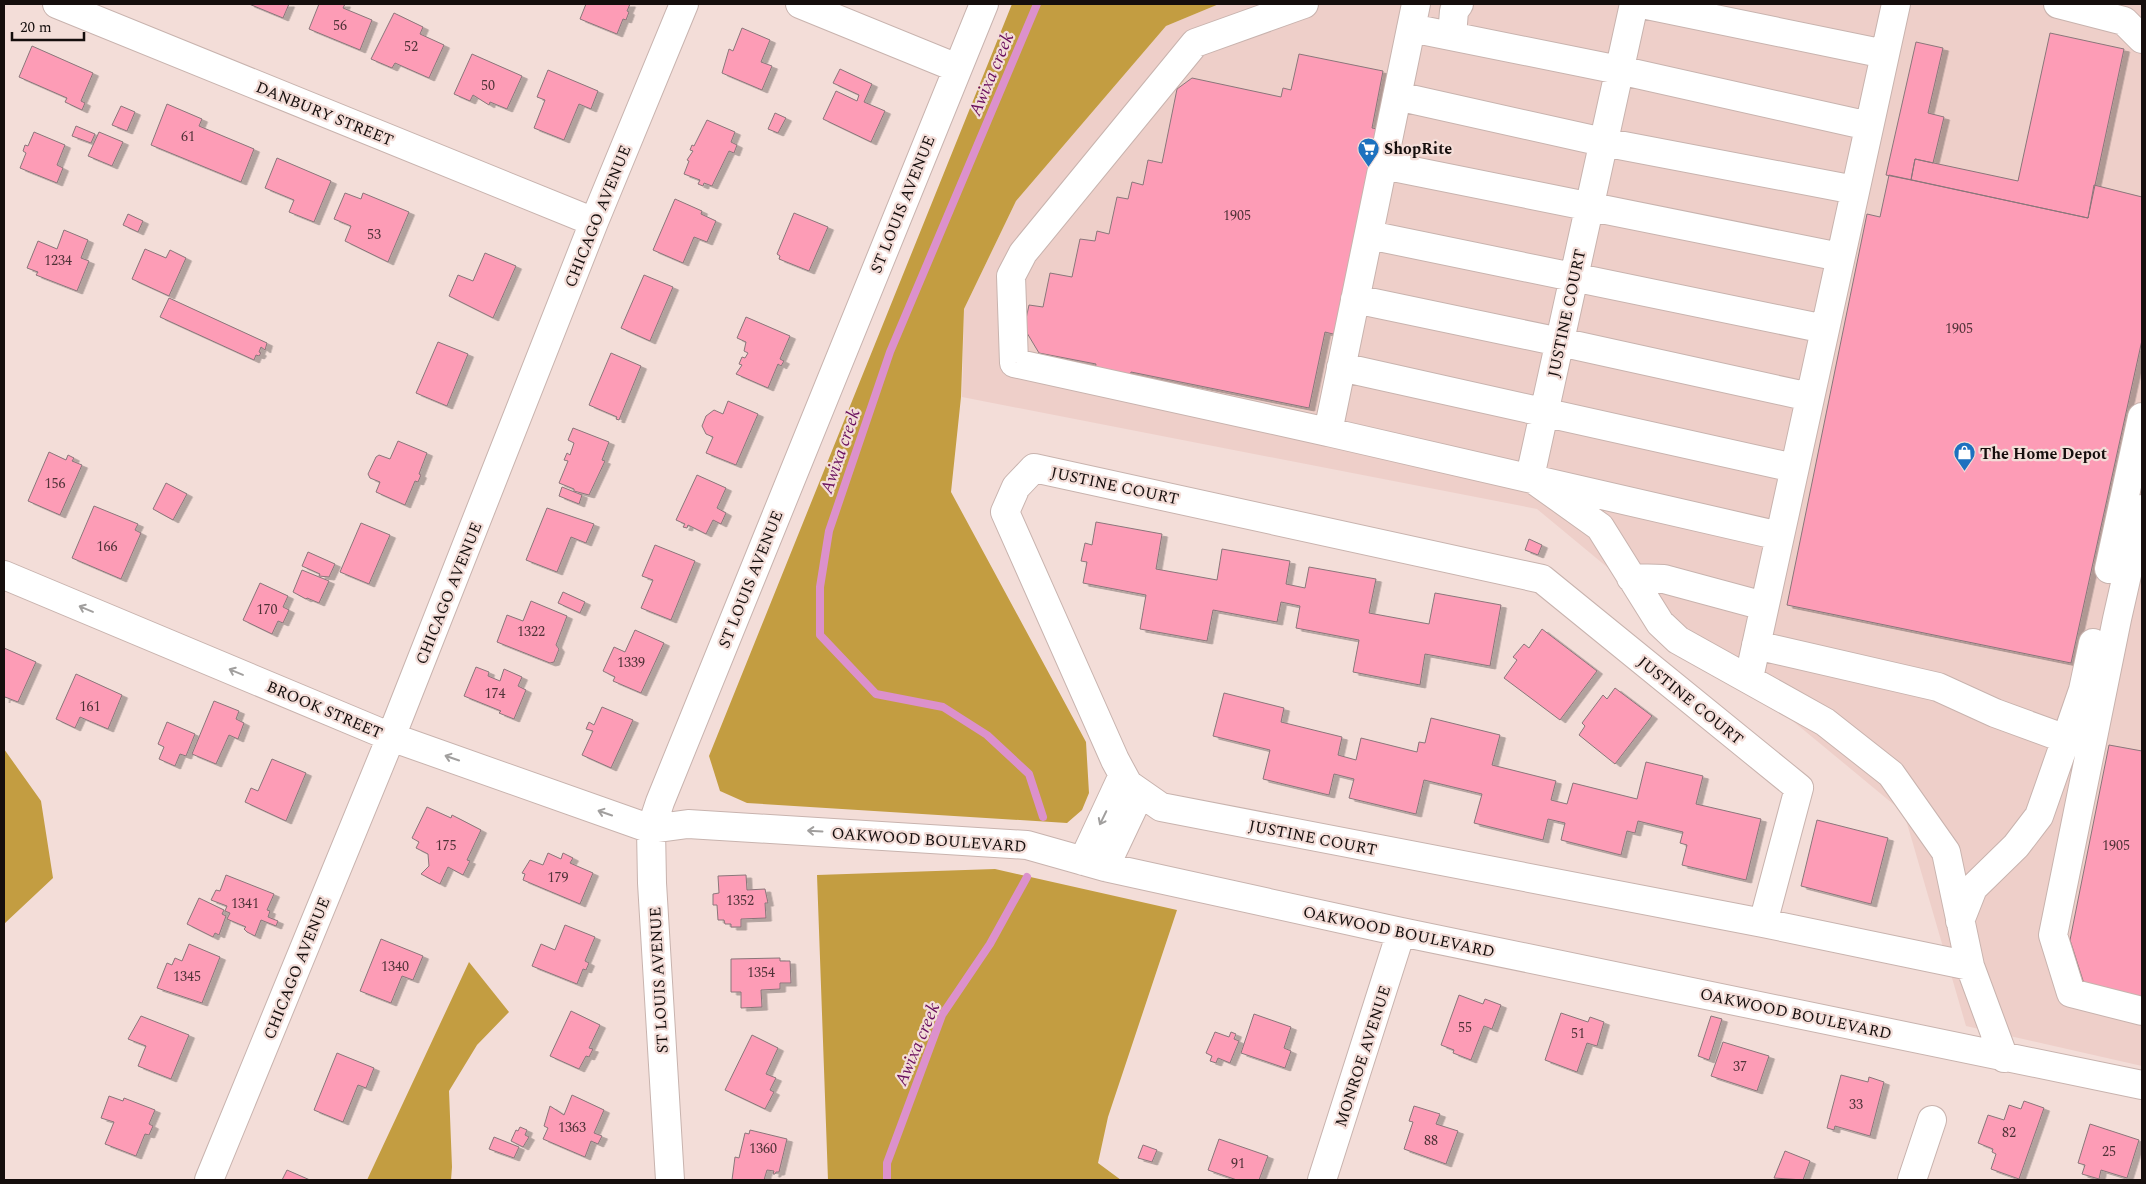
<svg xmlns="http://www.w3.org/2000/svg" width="2146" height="1184" font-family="Spectral,serif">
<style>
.built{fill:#eecfc9}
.forest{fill:#c39d41}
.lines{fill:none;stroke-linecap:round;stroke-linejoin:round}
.stream{stroke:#dc91cc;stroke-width:8}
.building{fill:#fd9cb6;stroke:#8a767a;filter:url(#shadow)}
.minor-casing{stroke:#c8b3ae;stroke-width:30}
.minor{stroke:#fff;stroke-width:28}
.oneway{stroke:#a19f9e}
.labels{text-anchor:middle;stroke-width:4.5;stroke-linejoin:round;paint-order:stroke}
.number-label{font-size:14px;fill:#4f3237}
.street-label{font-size:16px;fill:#150e0d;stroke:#f3ddd8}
.poi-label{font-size:16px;font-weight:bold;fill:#150e0d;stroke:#f3ddd8;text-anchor:start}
.water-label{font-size:18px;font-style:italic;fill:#690e5c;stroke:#f3ddd8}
</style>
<defs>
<filter id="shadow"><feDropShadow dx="5.5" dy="3" stdDeviation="0" flood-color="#0004"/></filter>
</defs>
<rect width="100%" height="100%" fill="#f3ddd8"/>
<path class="built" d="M 1219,4 L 2142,4 L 2142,1066 L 1966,1026 L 1904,813 L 1537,509 L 962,397 L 964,309 L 1016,201 L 1166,26 Z"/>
<path class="forest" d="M 1012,4 L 1219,4 L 1166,26 L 1016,201 L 964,309 L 961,397 L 951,492 L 1086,742 L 1089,793 L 1082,810 L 1067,823 L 747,803 L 720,791 L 709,756 Z
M 4,749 L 41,801 L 53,878 L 4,924 Z
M 995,869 L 1177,910 L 1108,1117 L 1098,1163 L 1121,1180 L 828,1180 L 817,875 Z
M 469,962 L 509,1012 L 477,1045 L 449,1091 L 452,1167 L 451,1180 L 367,1180 Z"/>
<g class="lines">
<path class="stream" d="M 1037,4 L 890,352 L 829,531 L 820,587 L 820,635 L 876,694 L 943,707 L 987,735 L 1029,774 L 1043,817
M 887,1180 L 887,1163 L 942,1015 L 990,944 L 1027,877"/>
</g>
<path class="building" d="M 249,4 L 289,4 L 283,18 Z
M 319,4 L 345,4 L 343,8 L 372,20 L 360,50 L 309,29 Z
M 586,4 L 630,4 L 627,11 L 629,12 L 626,20 L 623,19 L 617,34 L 580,19 Z
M 394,13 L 423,27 L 420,34 L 444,45 L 429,78 L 395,63 L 392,68 L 371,59 Z
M 742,28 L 770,40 L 761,62 L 772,66 L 762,90 L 722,73 L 729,49 L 733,51 Z
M 2050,33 L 2124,49 L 2088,218 L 1911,180 L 1915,159 L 2018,181 Z
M 1916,42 L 1943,48 L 1928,113 L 1944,117 L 1933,163 L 1915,159 L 1911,180 L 1886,175 Z
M 32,46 L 93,73 L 81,101 L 85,103 L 82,110 L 65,102 L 67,98 L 19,77 Z
M 472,54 L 522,76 L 507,109 L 490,102 L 489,105 L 473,95 L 470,101 L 454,94 Z
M 1299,54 L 1383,71 L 1372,128 L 1378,129 L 1337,335 L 1325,332 L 1309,408 L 1131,372 L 1130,377 L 1095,370 L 1096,364 L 1039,353 L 1024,328 L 1029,305 L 1043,307 L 1050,273 L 1072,277 L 1080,239 L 1095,241 L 1097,231 L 1109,234 L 1117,197 L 1128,199 L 1132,182 L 1143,185 L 1148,160 L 1162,163 L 1177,89 L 1192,78 L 1281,97 L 1283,88 L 1291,90 Z
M 840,69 L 872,84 L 864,102 L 885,111 L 871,142 L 823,119 L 836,91 L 857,101 L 859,95 L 833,83 Z
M 548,70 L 598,91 L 591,109 L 579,104 L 564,140 L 534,128 L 545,100 L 537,97 Z
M 167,104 L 202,119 L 199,126 L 254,149 L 241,182 L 151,145 Z
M 121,106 L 135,112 L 127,131 L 112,125 Z
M 775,113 L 786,118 L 778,133 L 768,129 Z
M 707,120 L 735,132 L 731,142 L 737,145 L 734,153 L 729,151 L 712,186 L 704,183 L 703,186 L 698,184 L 700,180 L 684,174 L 689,161 L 687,160 L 693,151 L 690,150 L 692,145 L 694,146 Z
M 76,126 L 95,134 L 91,143 L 72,136 Z
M 34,132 L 65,145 L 57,165 L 63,168 L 57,183 L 20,168 L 26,153 L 23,151 L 25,145 L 28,146 Z
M 99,132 L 123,142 L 112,166 L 88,156 Z
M 277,158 L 331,181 L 314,222 L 289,212 L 294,200 L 265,188 Z
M 1889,175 L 2088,218 L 2094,185 L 2142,197 L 2142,340 L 2071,663 L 1787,605 L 1867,214 L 1880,217 Z
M 345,193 L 361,199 L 363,193 L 409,212 L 388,262 L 345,241 L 351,226 L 334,219 Z
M 675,199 L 702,211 L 701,214 L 716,221 L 707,242 L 694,237 L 683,263 L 653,250 Z
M 794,213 L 828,227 L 809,271 L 779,259 L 780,256 L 777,254 Z
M 128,214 L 143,221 L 138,232 L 123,225 Z
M 64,230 L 88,240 L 81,258 L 89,261 L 77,291 L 36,275 L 38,272 L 27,268 L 38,241 L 57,249 Z
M 145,249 L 166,258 L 170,250 L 186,258 L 169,296 L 132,279 Z
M 485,253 L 516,266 L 493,318 L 449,296 L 458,275 L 473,281 Z
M 644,275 L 673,287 L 650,341 L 621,328 Z
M 169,298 L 267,343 L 265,350 L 261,347 L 259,352 L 261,353 L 259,356 L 256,355 L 254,360 L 160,317 Z
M 746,317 L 790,336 L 780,359 L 784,361 L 781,366 L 778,364 L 768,388 L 736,374 L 742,365 L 739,364 L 742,357 L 745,358 L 748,353 L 744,351 L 746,342 L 737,338 Z
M 438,342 L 468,354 L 447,406 L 416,393 Z
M 611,353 L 641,366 L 619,420 L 616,419 L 617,417 L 589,405 Z
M 728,401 L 758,414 L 736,465 L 706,453 L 713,437 L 706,434 L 702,426 L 706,416 L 714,410 L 723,414 Z
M 573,428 L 609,442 L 602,460 L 605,461 L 589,495 L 574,491 L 574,489 L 559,483 L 568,461 L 564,460 L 567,453 L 570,455 L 574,443 L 568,440 Z
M 398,441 L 427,453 L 419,474 L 421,475 L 418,482 L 415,481 L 405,505 L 376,492 L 380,482 L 370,478 L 368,474 L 376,457 L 379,455 L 390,459 Z
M 49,452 L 66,460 L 68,455 L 74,458 L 72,461 L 82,465 L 60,515 L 28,501 Z
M 697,475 L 726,488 L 717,508 L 726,513 L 721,524 L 713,520 L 706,534 L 688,525 L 687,528 L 683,527 L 685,524 L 676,520 Z
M 166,483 L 187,494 L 173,520 L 153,509 Z
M 562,487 L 582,495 L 579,504 L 559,496 Z
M 94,506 L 138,524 L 135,530 L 141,533 L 121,579 L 72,558 Z
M 547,508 L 594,524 L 586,543 L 571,537 L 557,572 L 526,560 Z
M 1096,522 L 1162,534 L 1156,569 L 1217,580 L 1222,549 L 1290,561 L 1286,584 L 1305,588 L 1309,567 L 1376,579 L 1369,613 L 1429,624 L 1435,593 L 1501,605 L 1490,666 L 1425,654 L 1420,685 L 1353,672 L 1359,640 L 1296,628 L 1300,606 L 1281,602 L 1277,622 L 1213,610 L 1207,641 L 1140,629 L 1146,595 L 1083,583 L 1087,562 L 1081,561 L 1085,543 L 1092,545 Z
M 361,523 L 390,535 L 369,584 L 340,572 Z
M 1529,539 L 1542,545 L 1538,555 L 1525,550 Z
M 655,545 L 695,561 L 671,620 L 641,608 L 653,580 L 642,576 Z
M 308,552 L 335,564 L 329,577 L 319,576 L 320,574 L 302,566 Z
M 302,570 L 329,581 L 319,603 L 307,598 L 306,599 L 293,592 Z
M 260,583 L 288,596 L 283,607 L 289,610 L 283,623 L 278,621 L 272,634 L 243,620 Z
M 563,592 L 585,602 L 580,613 L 558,603 Z
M 531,601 L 567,616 L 556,645 L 559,649 L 554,662 L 550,663 L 497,642 L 507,615 L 523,621 Z
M 1542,629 L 1597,671 L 1560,720 L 1504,678 L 1517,660 L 1513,657 L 1524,644 L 1529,648 Z
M 635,630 L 664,643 L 641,693 L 613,681 L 615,677 L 603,671 L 614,647 L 625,652 Z
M 4,648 L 36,662 L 18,702 L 5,697 L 4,700 Z
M 476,667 L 489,672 L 488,676 L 500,681 L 504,669 L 522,677 L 518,686 L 526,690 L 514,719 L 499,713 L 501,711 L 464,696 Z
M 76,674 L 122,695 L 108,729 L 80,717 L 75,728 L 56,719 Z
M 1615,688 L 1652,716 L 1615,764 L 1579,735 L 1585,726 L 1582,723 L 1603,695 L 1607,699 Z
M 1224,693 L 1284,708 L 1281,722 L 1342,737 L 1338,755 L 1356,760 L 1361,738 L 1417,752 L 1419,742 L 1425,743 L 1431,718 L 1500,735 L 1492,765 L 1556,781 L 1551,800 L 1567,804 L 1573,783 L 1637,799 L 1646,762 L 1703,776 L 1696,804 L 1761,819 L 1746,880 L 1682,865 L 1687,845 L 1680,843 L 1683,832 L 1638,821 L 1635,833 L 1627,831 L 1621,855 L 1561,840 L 1565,823 L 1548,819 L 1543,840 L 1474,823 L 1482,794 L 1424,780 L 1416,814 L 1349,798 L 1354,779 L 1334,774 L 1329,795 L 1263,779 L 1270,750 L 1213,736 Z
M 214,701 L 239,711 L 236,719 L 244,723 L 238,739 L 229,735 L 216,764 L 192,754 Z
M 602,707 L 633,720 L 611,768 L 582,755 L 593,731 L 586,729 L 589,722 L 594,725 Z
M 167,722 L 195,734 L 186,756 L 180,754 L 175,766 L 159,759 L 164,747 L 158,744 Z
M 2109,745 L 2142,751 L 2142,998 L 2085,987 L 2070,940 Z
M 272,759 L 306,773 L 286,821 L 245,802 L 251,788 L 258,791 Z
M 427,807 L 451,818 L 452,815 L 481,830 L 467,860 L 470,861 L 463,875 L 448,867 L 440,884 L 421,874 L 429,866 L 428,854 L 416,848 L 419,842 L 412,838 Z
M 1817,820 L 1888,838 L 1871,904 L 1801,886 Z
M 548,853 L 561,859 L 563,853 L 573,858 L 570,863 L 593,873 L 580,904 L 523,880 L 525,874 L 522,873 L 530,860 L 543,865 Z
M 226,875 L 274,894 L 267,910 L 270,911 L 268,917 L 278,921 L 276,926 L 261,920 L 255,936 L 247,932 L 244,929 L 246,927 L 227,919 L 230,913 L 225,911 L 227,906 L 211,900 L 216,890 L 220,891 Z
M 746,875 L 747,890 L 765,889 L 768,903 L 765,903 L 766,918 L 741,919 L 741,927 L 731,927 L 731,924 L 725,924 L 724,920 L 718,920 L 717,905 L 713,905 L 713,894 L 719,893 L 718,876 Z
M 199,898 L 224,910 L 222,914 L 226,916 L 219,935 L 215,933 L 213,937 L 187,924 Z
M 565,925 L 595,937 L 585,961 L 589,963 L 586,970 L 583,969 L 577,984 L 532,966 L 541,944 L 555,950 Z
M 381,939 L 423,956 L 413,980 L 402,976 L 391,1003 L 360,991 Z
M 189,944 L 220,957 L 202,1003 L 157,988 L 167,963 L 172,965 L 175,958 L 182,961 Z
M 780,958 L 780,961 L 790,961 L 791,983 L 780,983 L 780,989 L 761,990 L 762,1007 L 741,1008 L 741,992 L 731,992 L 731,959 Z
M 1459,995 L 1483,1004 L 1485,999 L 1501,1005 L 1492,1029 L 1484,1026 L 1471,1060 L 1453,1053 L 1454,1050 L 1441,1045 Z
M 571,1011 L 600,1025 L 589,1048 L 593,1049 L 589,1057 L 586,1056 L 579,1069 L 550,1056 Z
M 1561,1013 L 1588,1022 L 1590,1017 L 1604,1022 L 1597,1046 L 1587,1043 L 1577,1072 L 1545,1060 Z
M 1254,1014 L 1291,1027 L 1284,1048 L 1291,1051 L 1285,1068 L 1241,1053 Z
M 141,1016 L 189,1035 L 171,1079 L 138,1066 L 146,1046 L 128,1039 Z
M 1711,1016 L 1722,1019 L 1709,1060 L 1698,1056 Z
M 1215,1032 L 1229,1037 L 1231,1032 L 1236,1034 L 1234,1039 L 1239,1041 L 1230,1063 L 1218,1058 L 1216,1063 L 1210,1061 L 1212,1056 L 1206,1053 Z
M 752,1035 L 778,1048 L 766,1074 L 776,1078 L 770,1090 L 774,1092 L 765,1109 L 725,1090 Z
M 1723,1042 L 1769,1056 L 1757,1091 L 1711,1076 Z
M 337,1053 L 374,1068 L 366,1088 L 358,1085 L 343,1122 L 314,1110 Z
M 1841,1075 L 1868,1082 L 1869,1077 L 1884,1082 L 1870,1136 L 1835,1126 L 1834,1130 L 1827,1128 Z
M 572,1095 L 604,1110 L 594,1133 L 602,1136 L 598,1144 L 591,1141 L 585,1157 L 543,1139 L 548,1128 L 544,1126 L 550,1106 L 564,1115 Z
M 109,1096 L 123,1101 L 124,1098 L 155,1110 L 149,1124 L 153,1126 L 149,1135 L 145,1134 L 136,1156 L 105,1144 L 114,1122 L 101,1118 Z
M 2024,1101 L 2044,1108 L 2019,1179 L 1991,1169 L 1996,1154 L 1992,1152 L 1993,1149 L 1978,1143 L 1988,1115 L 2004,1120 L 2009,1105 L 2021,1109 Z
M 1414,1106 L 1440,1114 L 1436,1124 L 1458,1131 L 1446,1164 L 1404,1149 L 1413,1122 L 1409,1121 Z
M 2090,1124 L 2139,1140 L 2127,1178 L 2101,1170 L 2099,1179 L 2082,1174 L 2085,1165 L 2078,1163 Z
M 520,1127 L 527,1130 L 525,1135 L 529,1137 L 523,1147 L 511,1141 L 516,1130 L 518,1131 Z
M 750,1130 L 787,1139 L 779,1172 L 776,1172 L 775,1174 L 773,1174 L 774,1171 L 767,1170 L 764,1180 L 732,1180 L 735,1157 L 739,1158 L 745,1133 L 749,1134 Z
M 494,1137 L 519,1147 L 514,1158 L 489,1149 Z
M 1219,1139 L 1268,1156 L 1259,1180 L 1237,1180 L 1208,1170 Z
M 1143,1145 L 1157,1150 L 1152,1162 L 1138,1158 Z
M 1785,1151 L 1810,1161 L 1803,1180 L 1774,1178 Z
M 287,1170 L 310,1180 L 282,1180 Z"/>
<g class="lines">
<defs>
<path id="minor" d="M 57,4 L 594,222
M 800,4 L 957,68
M 1304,4 L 1195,43 L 1023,253 L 1011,276 L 1014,363 L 1328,432
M 1416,4 L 1328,432 L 1780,536
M 1634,4 L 1530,477 L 1600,527 L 1660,623 L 1678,640 L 1825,722 L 1891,774 L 1946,852 L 1970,966 L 2004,1058
M 1642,4 L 1885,54
M 2058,4 L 2124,21 L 2142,39
M 1411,28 L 1619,70 L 1869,126
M 1452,36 L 1454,11 L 1459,4
M 1397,96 L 1603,142 L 1855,190
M 1383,165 L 1840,257
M 1369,235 L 1825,329
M 1355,299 L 1560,342 L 1810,397
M 1341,367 L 1794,468
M 2142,509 L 2117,619 L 2053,935 L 2071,993 L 2142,1011
M 2109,569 L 2142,417
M 4,575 L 391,737 L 651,829 L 688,824 L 1027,845 L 1105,867 L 1401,932 L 2142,1085
M 1631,578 L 1664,579 L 1764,606
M 1756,645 L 1938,687 L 1995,713 L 2066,739 L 2039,816 L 2016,846 L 1973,888 L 1960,921
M 1749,678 L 1896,4
M 2066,739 L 2083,690 L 2093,643
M 1083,861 L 1123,775
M 1105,867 L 1140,793
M 1763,923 L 1799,788 L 1542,579 L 1034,468 L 1016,487 L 1005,512 L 1115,760 L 1128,784 L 1161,807 L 1763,923 L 1970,966
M 209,1180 L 391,737 L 594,222 L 684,4
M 670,1180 L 652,883 L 651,829 L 660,802 L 984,4
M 1322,1180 L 1401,932
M 1912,1180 L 1932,1120"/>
</defs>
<use href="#minor" class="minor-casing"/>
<use href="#minor" class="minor"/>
</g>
<defs><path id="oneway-shaft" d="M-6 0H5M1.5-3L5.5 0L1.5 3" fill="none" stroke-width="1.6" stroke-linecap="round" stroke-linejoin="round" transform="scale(1.25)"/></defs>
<g class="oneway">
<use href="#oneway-shaft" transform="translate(86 609) rotate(-157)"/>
<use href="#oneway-shaft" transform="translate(236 672) rotate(-157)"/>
<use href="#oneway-shaft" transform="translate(452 758) rotate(-161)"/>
<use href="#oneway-shaft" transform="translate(605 813) rotate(-161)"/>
<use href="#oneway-shaft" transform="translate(1103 818) rotate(116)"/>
<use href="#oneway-shaft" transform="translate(815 831) rotate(-177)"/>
</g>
<defs>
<symbol id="supermarket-pin" viewBox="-11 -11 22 30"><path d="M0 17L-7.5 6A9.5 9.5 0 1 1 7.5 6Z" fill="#1d71bf" stroke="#f3ddd8"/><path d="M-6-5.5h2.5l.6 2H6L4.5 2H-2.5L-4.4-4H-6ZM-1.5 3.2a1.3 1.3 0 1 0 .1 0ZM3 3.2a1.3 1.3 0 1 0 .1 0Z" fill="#fff"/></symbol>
<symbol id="shop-pin" viewBox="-11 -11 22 30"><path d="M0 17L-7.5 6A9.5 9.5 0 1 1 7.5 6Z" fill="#1d71bf" stroke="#f3ddd8"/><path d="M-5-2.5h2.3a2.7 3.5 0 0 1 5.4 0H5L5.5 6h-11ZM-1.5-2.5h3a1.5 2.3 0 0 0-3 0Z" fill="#fff"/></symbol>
</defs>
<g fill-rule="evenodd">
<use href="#supermarket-pin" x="1356" y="136" width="25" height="34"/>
<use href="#shop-pin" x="1952" y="440" width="25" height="34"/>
</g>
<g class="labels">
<g class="number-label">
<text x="340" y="30">56</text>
<text x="411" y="51">52</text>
<text x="488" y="90">50</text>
<text x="188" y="141">61</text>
<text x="1237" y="220">1905</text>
<text x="374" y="239">53</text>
<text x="58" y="265">1234</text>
<text x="1959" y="333">1905</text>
<text x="55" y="488">156</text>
<text x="107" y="551">166</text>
<text x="267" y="614">170</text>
<text x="531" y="636">1322</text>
<text x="631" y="667">1339</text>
<text x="495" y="698">174</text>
<text x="90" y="711">161</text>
<text x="446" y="850">175</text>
<text x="2116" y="850">1905</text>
<text x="558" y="882">179</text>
<text x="740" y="905">1352</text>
<text x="245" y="908">1341</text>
<text x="395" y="971">1340</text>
<text x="761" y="977">1354</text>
<text x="187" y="981">1345</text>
<text x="1465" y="1032">55</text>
<text x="1578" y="1038">51</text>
<text x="1740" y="1071">37</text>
<text x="1856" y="1109">33</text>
<text x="572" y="1132">1363</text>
<text x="2009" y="1137">82</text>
<text x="1431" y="1145">88</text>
<text x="763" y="1153">1360</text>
<text x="2109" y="1156">25</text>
<text x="1238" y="1168">91</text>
</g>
<g class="street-label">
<text transform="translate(325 113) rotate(22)" y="6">DANBURY STREET</text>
<text transform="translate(902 204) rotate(-68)" y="6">ST LOUIS AVENUE</text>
<text transform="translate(597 216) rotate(-68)" y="6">CHICAGO AVENUE</text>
<text transform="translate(1566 313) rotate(-78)" y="6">JUSTINE COURT</text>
<text transform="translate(1115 485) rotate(12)" y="6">JUSTINE COURT</text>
<text transform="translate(750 579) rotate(-68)" y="6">ST LOUIS AVENUE</text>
<text transform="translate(448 593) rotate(-68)" y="6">CHICAGO AVENUE</text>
<text transform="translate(1691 700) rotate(39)" y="6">JUSTINE COURT</text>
<text transform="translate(325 709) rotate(23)" y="6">BROOK STREET</text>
<text transform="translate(1313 837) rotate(11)" y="6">JUSTINE COURT</text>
<text transform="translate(929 839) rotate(4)" y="6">OAKWOOD BOULEVARD</text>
<text transform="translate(1399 931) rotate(12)" y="6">OAKWOOD BOULEVARD</text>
<text transform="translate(296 968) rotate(-68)" y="6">CHICAGO AVENUE</text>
<text transform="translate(658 980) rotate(-93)" y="6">ST LOUIS AVENUE</text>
<text transform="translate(1796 1013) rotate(12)" y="6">OAKWOOD BOULEVARD</text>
<text transform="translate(1362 1056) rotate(-72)" y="6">MONROE AVENUE</text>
</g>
<g class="poi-label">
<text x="1384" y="154">ShopRite</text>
<text x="1980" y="459">The Home Depot</text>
</g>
<g class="water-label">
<text transform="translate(991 74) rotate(-67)" y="6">Awixa creek</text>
<text transform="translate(840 451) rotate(-71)" y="6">Awixa creek</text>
<text transform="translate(917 1044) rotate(-67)" y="6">Awixa creek</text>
</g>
</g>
<rect width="2146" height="1184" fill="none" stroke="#150e0d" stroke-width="10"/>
<path d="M12 32v8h72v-8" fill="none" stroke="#150e0d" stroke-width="2.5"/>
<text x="20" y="32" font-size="15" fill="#150e0d" stroke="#f3ddd8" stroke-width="4" paint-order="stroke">20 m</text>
</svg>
